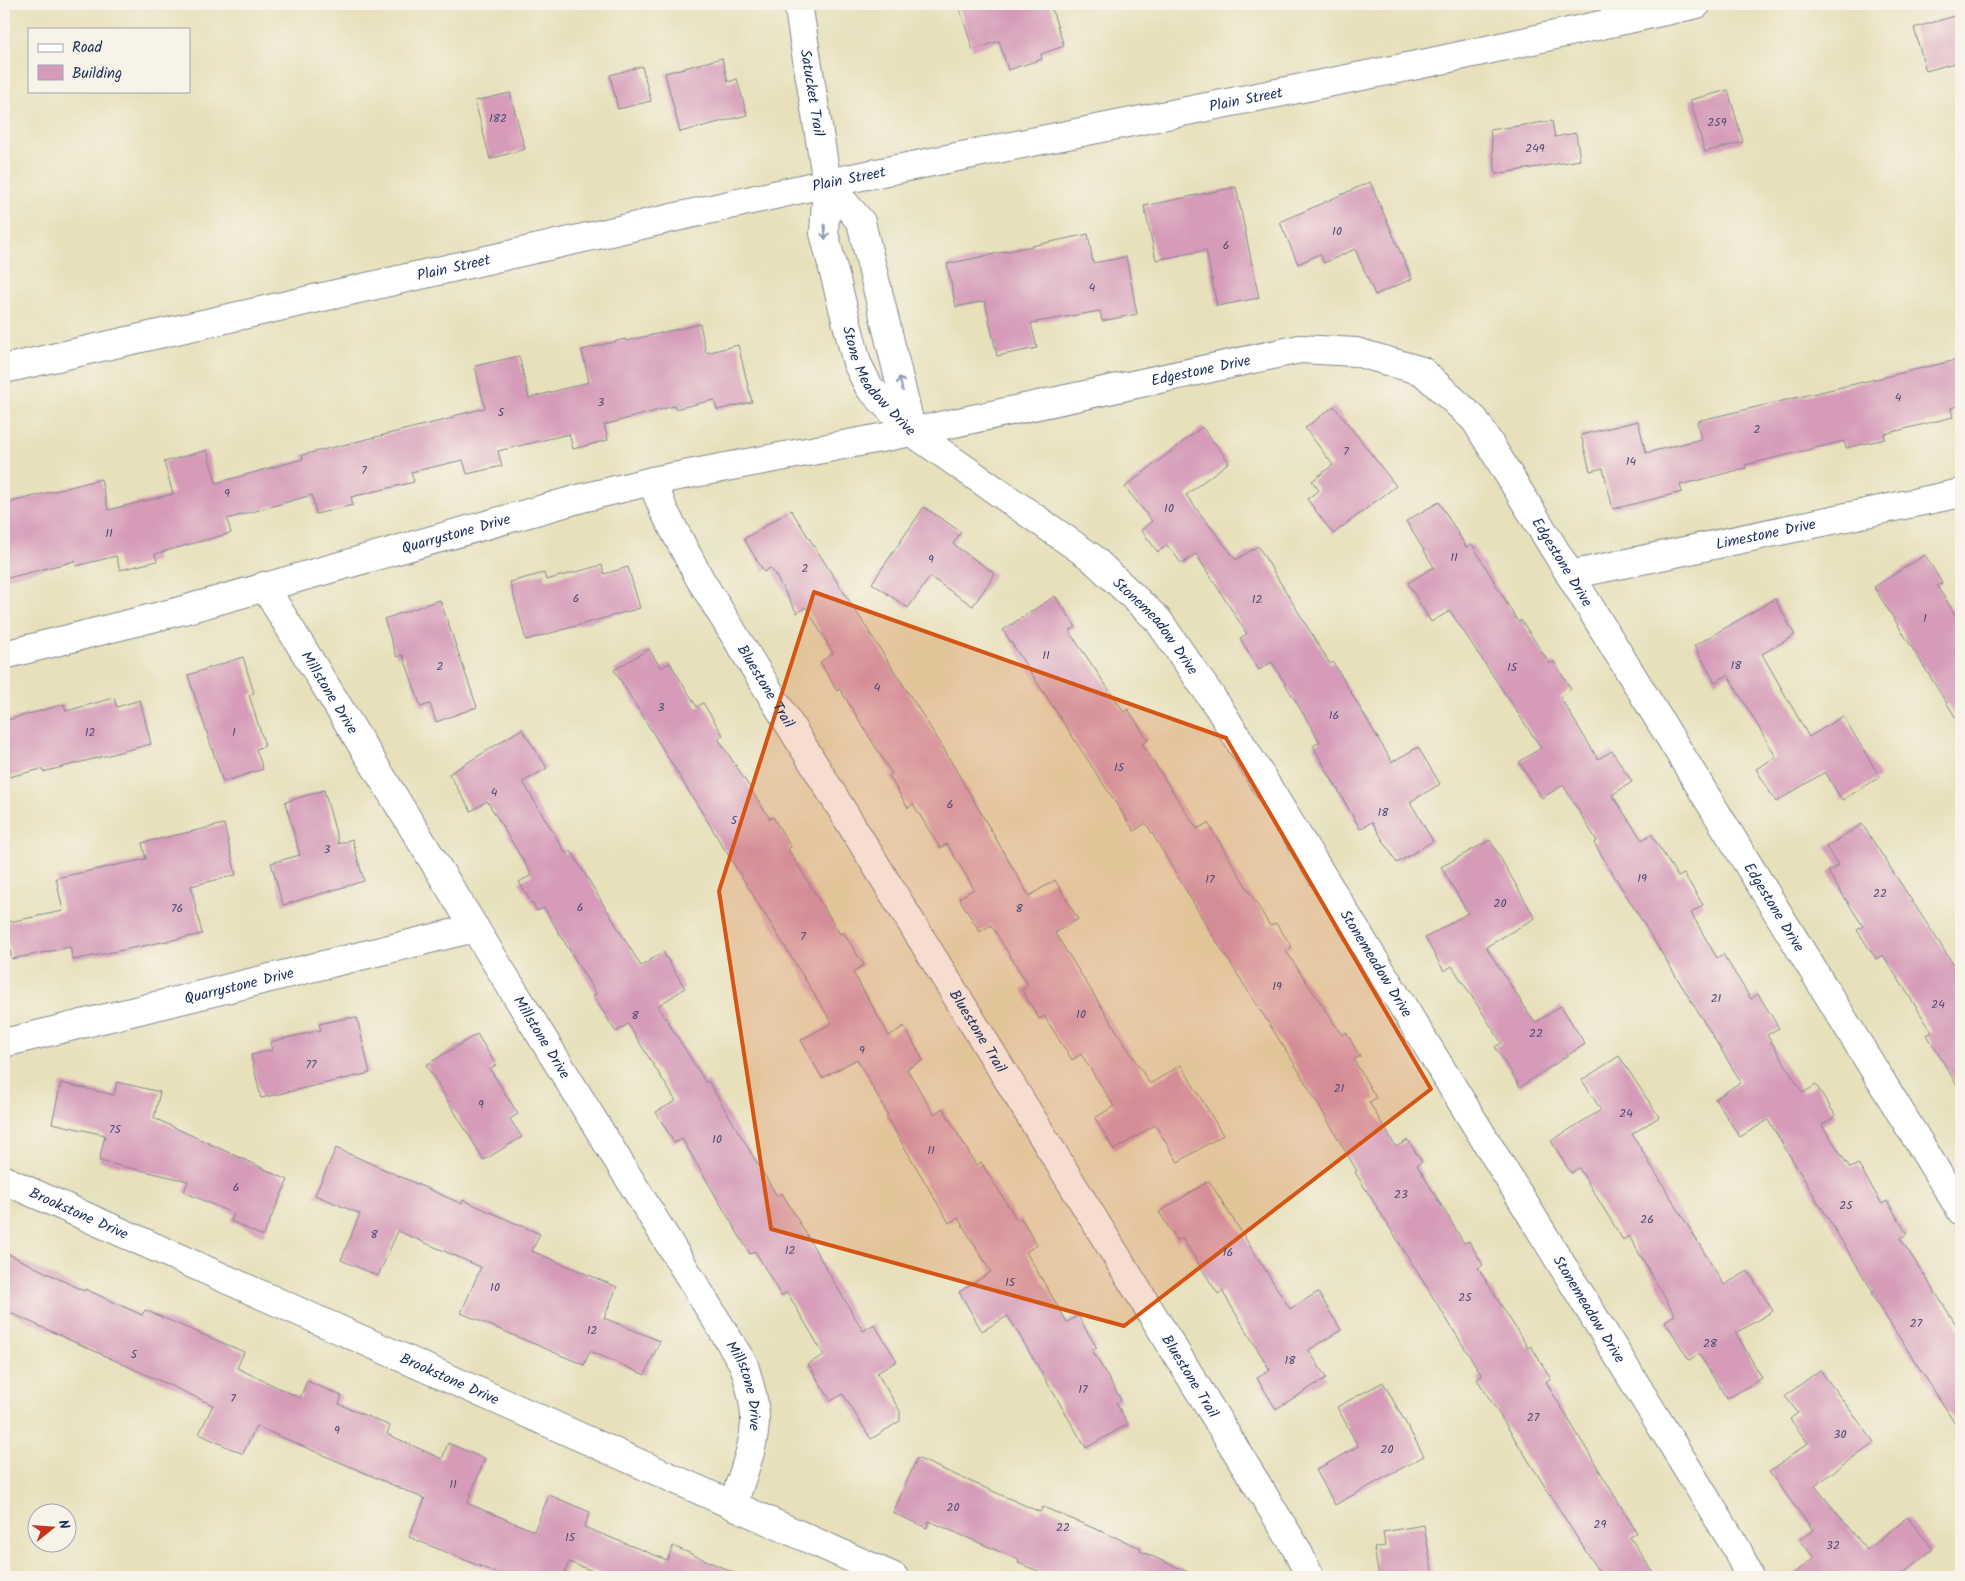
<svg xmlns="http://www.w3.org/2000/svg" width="1965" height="1581" font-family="Kalam,sans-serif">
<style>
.building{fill:#d59bb8}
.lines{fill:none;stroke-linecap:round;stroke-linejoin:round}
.street-casing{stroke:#81888c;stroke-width:30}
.street{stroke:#fff;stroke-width:28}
.oneway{stroke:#8d97ae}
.marked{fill:#d45514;fill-opacity:0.2;stroke:#d45514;stroke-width:4;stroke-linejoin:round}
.labels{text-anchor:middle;stroke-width:4;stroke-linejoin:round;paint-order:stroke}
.number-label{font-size:12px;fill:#4a4a74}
.street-label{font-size:15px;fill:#1b2f5e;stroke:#f7f3e8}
</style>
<rect width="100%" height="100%" fill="#f7f3e8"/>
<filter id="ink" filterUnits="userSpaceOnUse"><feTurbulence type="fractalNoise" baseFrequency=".02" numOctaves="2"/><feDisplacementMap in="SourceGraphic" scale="10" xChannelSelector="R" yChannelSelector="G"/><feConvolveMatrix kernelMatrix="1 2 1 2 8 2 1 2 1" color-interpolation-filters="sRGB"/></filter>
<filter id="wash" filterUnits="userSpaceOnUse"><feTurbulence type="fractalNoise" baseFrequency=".0096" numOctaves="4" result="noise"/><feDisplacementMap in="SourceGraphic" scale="20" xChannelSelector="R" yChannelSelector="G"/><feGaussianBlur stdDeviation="1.12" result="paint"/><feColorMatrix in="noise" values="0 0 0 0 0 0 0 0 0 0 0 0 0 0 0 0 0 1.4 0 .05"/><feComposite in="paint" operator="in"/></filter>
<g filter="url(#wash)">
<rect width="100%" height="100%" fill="#e7e0bb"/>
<g id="blocks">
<path class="building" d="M 958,4 L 1050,4 L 1064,46 L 1041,54 L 1042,59 L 1008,70 L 999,41 L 973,50 Z
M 1961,14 L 1961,61 L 1926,71 L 1914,28 Z
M 722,58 L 728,82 L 737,79 L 747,115 L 680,132 L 665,73 Z
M 642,66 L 651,101 L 618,109 L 610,75 Z
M 1728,90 L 1743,142 L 1705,152 L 1690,100 Z
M 510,93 L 525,149 L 490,159 L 475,101 Z
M 1552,121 L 1555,137 L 1576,133 L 1580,160 L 1496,174 L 1490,130 Z
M 1370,182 L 1412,279 L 1375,295 L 1355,249 L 1324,263 L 1320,254 L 1298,264 L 1280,222 Z
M 1236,187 L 1259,298 L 1217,306 L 1206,250 L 1156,260 L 1144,206 Z
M 1088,234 L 1093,263 L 1126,257 L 1137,314 L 1102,321 L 1100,311 L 1031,323 L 1037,348 L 997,356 L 985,301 L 956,307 L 947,264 Z
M 700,324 L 706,353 L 738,345 L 752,402 L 717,410 L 714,400 L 675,409 L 674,406 L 604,425 L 608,440 L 573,449 L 569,434 L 498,451 L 502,466 L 467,474 L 463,460 L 411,472 L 414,482 L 351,497 L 353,505 L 316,514 L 312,495 L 227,519 L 231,533 L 155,554 L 157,561 L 120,570 L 116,556 L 76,566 L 75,561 L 4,579 L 4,504 L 101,479 L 108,510 L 173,494 L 164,462 L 207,450 L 216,483 L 303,459 L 302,455 L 453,418 L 453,416 L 485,408 L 475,366 L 519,356 L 529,398 L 589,382 L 582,350 L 625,339 L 626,341 Z
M 1961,359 L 1961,405 L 1951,408 L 1953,417 L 1884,434 L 1885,439 L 1846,448 L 1844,441 L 1745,465 L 1746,468 L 1680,485 L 1682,492 L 1613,509 L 1603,468 L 1590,471 L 1581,435 L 1638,421 L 1646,453 L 1701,439 L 1697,421 Z
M 1334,406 L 1396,486 L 1333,534 L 1307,499 L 1319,490 L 1312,481 L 1333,465 L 1305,428 Z
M 1202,427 L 1229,462 L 1186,495 L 1236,560 L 1258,546 L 1330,664 L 1333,662 L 1392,762 L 1418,747 L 1440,784 L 1410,802 L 1433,841 L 1397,863 L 1372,822 L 1360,829 L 1313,746 L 1320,742 L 1272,662 L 1259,670 L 1240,638 L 1247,634 L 1196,554 L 1182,564 L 1167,545 L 1158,552 L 1141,530 L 1152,521 L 1125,487 Z
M 1439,502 L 1466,547 L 1472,544 L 1518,622 L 1521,620 L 1550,664 L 1554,662 L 1571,689 L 1560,697 L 1598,759 L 1612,751 L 1632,782 L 1612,795 L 1642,840 L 1651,834 L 1678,877 L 1684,874 L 1703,905 L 1691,913 L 1717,958 L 1723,954 L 1751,999 L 1758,994 L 1779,1028 L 1767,1035 L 1803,1093 L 1816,1085 L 1836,1116 L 1822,1125 L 1850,1168 L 1858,1164 L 1882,1204 L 1887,1201 L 1907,1234 L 1900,1238 L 1961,1332 L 1961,1432 L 1871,1294 L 1873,1292 L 1768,1120 L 1740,1137 L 1715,1099 L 1741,1082 L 1594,843 L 1597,841 L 1563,785 L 1542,798 L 1519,762 L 1541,748 L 1450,611 L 1431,622 L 1408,583 L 1434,567 L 1406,521 Z
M 924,507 L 961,532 L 953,544 L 995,574 L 973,606 L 930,577 L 908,608 L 872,583 Z
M 791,510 L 941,744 L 1029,896 L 1055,880 L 1078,919 L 1055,933 L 1150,1084 L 1181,1065 L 1223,1135 L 1178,1162 L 1155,1125 L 1114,1150 L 1095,1118 L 1114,1106 L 1081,1054 L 1072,1060 L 1044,1016 L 1039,1019 L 1022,990 L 1028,985 L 991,925 L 980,932 L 959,898 L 974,889 L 947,844 L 940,848 L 913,804 L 908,808 L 889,776 L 892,774 L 840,689 L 837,691 L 820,662 L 833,653 L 806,607 L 797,613 L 773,571 L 770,568 L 764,572 L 744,539 Z
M 1925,555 L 1942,583 L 1937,586 L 1961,624 L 1961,726 L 1874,587 Z
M 602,565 L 604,574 L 628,567 L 640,608 L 526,640 L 510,582 L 544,573 L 546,580 Z
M 1055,596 L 1076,627 L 1069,631 L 1124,712 L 1128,709 L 1148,740 L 1142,744 L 1197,829 L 1208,823 L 1270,926 L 1276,923 L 1292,947 L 1286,951 L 1342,1035 L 1346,1032 L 1360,1056 L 1354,1060 L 1376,1098 L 1369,1102 L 1396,1147 L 1408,1140 L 1422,1162 L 1417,1165 L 1464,1243 L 1469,1241 L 1483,1265 L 1478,1268 L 1528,1348 L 1531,1346 L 1551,1379 L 1546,1382 L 1637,1533 L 1630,1537 L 1656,1577 L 1602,1577 L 1477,1379 L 1482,1376 L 1355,1172 L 1357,1171 L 1294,1063 L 1213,936 L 1146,823 L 1134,831 L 1003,630 Z
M 1775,599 L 1795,635 L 1762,654 L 1809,737 L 1843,716 L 1880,777 L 1842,800 L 1825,772 L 1776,802 L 1756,769 L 1776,757 L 1728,675 L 1715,682 L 1694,646 Z
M 440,600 L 477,707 L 436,722 L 430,704 L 421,707 L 403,655 L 397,657 L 384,619 Z
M 649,649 L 661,668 L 670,663 L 697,707 L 703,703 L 723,735 L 718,738 L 770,819 L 773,817 L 791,847 L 788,849 L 840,934 L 843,932 L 864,965 L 853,972 L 889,1036 L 904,1026 L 923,1060 L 907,1069 L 934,1114 L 943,1108 L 976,1165 L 981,1162 L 1017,1220 L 1021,1218 L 1037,1245 L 1026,1252 L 1067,1322 L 1078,1316 L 1097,1348 L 1092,1350 L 1121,1400 L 1116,1403 L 1128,1424 L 1086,1448 L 1008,1316 L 982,1331 L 959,1292 L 991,1272 L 958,1218 L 949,1223 L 886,1116 L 888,1115 L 857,1059 L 822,1078 L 801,1040 L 832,1023 L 614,670 Z
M 243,657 L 254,693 L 249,695 L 265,746 L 256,749 L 263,769 L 223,782 L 188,675 Z
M 114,698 L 117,707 L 140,700 L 151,744 L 43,772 L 42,769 L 4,778 L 4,721 L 64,704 L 66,711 Z
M 522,729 L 547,768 L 523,782 L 566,854 L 571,851 L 641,966 L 663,952 L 685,988 L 658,1006 L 706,1083 L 708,1081 L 777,1196 L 782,1193 L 863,1331 L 874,1324 L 897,1361 L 877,1373 L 900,1411 L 900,1421 L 871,1439 L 843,1394 L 831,1401 L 808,1364 L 824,1355 L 787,1292 L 781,1296 L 755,1251 L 750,1254 L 682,1139 L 674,1143 L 656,1112 L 676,1101 L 628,1024 L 616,1032 L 593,996 L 596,994 L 544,908 L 537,911 L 519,882 L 532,875 L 487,801 L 471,811 L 449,774 Z
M 324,790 L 339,844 L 352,839 L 364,881 L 283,905 L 271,863 L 300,855 L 285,802 Z
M 224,824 L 236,875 L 191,886 L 202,934 L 73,960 L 70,947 L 12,959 L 4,923 L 63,911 L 56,878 L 146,859 L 142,843 Z
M 1862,824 L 1961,976 L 1961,1092 L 1927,1035 L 1932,1032 L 1883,955 L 1876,959 L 1857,930 L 1863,926 L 1828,872 L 1838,865 L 1826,847 Z
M 1490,840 L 1535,918 L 1486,947 L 1535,1023 L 1561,1006 L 1585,1044 L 1520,1087 L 1495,1047 L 1502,1043 L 1452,966 L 1444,971 L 1425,938 L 1468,913 L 1441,867 Z
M 346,1018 L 357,1018 L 370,1073 L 261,1098 L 251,1055 L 272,1050 L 270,1042 L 321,1030 L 319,1024 Z
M 477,1034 L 496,1065 L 490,1069 L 518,1114 L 510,1119 L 522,1137 L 484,1160 L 426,1065 Z
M 1619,1056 L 1659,1117 L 1632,1134 L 1724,1285 L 1748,1271 L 1773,1311 L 1736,1333 L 1762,1378 L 1727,1399 L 1699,1354 L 1689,1360 L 1665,1321 L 1675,1315 L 1629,1236 L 1623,1240 L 1579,1168 L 1571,1173 L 1551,1141 L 1601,1110 L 1582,1080 Z
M 117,1082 L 160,1092 L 154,1118 L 288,1180 L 263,1236 L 231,1221 L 234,1214 L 184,1192 L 188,1181 L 99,1161 L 105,1135 L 52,1123 L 61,1083 L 114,1095 Z
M 336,1148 L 462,1204 L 463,1200 L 540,1234 L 532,1251 L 617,1287 L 604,1318 L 660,1341 L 645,1375 L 590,1351 L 584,1365 L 461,1313 L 481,1267 L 398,1231 L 378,1276 L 341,1260 L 360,1214 L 315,1195 Z
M 1209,1181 L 1290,1309 L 1318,1292 L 1341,1330 L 1309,1350 L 1326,1378 L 1276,1409 L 1257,1378 L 1270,1370 L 1222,1291 L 1218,1294 L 1182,1238 L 1177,1241 L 1159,1212 Z
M 4,1252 L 84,1291 L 85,1289 L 142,1315 L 145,1310 L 244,1352 L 237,1368 L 300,1398 L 307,1381 L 342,1396 L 339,1404 L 390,1426 L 387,1434 L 442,1459 L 448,1443 L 485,1459 L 467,1503 L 534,1531 L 549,1495 L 590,1512 L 584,1527 L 667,1560 L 673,1546 L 744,1577 L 609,1577 L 569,1562 L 563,1577 L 506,1577 L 409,1537 L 425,1499 L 256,1426 L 243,1454 L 199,1434 L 213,1405 L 4,1310 Z
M 1820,1370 L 1874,1442 L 1815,1486 L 1867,1550 L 1907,1517 L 1933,1549 L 1899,1577 L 1790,1577 L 1814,1558 L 1800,1540 L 1813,1530 L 1769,1472 L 1808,1443 L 1790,1419 L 1798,1413 L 1785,1396 Z
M 1383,1382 L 1424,1456 L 1335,1505 L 1316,1470 L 1358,1446 L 1337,1407 Z
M 917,1458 L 1040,1512 L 1043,1507 L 1141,1548 L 1140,1551 L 1199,1577 L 1053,1577 L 1018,1563 L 1019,1560 L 929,1521 L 927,1528 L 893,1513 Z
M 1424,1525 L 1433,1577 L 1379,1577 L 1374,1548 L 1385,1546 L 1383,1532 Z"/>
</g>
</g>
<g filter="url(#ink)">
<use href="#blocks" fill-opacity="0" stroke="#81888c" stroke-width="1"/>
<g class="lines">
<defs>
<g id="street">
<path id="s1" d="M 798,4 L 827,183 L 824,233 L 857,363 L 869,387 L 912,432 L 1091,557 L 1158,620 L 1219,708 L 1737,1549 L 1749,1577"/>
<path d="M 827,183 L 861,222 L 912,432"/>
<path id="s2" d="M 4,369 L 827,183 L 1432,62 L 1697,4"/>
<path id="s3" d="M 652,481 L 664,511 L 700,579 L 1296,1548 L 1310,1577"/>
<path id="s4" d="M 1570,575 L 1961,493"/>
<path id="s5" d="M 264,586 L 744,1365 C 749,1383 755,1400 755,1419 C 755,1447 741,1478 733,1505"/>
<path id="s6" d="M 4,655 L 180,611 L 582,498 L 652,481 L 912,432 L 1300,349 L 1356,352 L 1422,371 L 1475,420 L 1961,1211"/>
<path id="s7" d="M 4,1043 L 475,928"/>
<path id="s8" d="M 4,1180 L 894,1577"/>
</g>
</defs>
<use href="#street" class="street-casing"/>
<use href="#street" class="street"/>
</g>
<defs><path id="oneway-shaft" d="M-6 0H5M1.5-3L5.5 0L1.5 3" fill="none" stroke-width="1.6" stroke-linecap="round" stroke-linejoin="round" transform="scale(1.25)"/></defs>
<g class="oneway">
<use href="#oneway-shaft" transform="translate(825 232) rotate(86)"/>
<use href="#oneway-shaft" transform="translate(901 384) rotate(-104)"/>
</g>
</g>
<path class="marked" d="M 814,592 L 1226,738 L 1431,1089 L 1124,1326 L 771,1229 L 719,891 Z"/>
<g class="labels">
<g class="number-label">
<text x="498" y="122">182</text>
<text x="1717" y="126">259</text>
<text x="1535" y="152">249</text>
<text x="1337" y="235">10</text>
<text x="1226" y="249">6</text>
<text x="1092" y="291">4</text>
<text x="1898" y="401">4</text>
<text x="601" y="406">3</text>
<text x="501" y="416">5</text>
<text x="1757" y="433">2</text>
<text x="1346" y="455">7</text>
<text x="1631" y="465">14</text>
<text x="364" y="474">7</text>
<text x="227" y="497">9</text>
<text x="1169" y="512">10</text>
<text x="109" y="537">11</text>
<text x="1454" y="561">11</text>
<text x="931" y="563">9</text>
<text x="805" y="572">2</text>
<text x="576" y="602">6</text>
<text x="1257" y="603">12</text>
<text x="1925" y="622">1</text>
<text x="1046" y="659">11</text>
<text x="1736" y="669">18</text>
<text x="440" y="670">2</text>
<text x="1512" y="671">15</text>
<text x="877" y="691">4</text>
<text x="661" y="711">3</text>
<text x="1334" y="719">16</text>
<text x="90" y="736">12</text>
<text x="234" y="736">1</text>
<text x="1119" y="771">15</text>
<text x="494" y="796">4</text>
<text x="950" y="808">6</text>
<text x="1383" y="816">18</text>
<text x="734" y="824">5</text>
<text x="327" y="853">3</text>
<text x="1642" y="882">19</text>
<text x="1210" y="883">17</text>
<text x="1880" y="897">22</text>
<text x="1500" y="907">20</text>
<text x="580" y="911">6</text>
<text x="177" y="912">76</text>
<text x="1019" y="912">8</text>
<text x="803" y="940">7</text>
<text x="1277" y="990">19</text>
<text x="1716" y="1002">21</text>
<text x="1938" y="1008">24</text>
<text x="1081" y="1018">10</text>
<text x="635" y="1019">8</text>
<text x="1536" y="1037">22</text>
<text x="862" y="1054">9</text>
<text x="311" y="1068">77</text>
<text x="1339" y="1092">21</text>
<text x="481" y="1108">9</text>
<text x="1626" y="1117">24</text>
<text x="115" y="1133">75</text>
<text x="717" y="1143">10</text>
<text x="931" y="1154">11</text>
<text x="236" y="1191">6</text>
<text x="1401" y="1198">23</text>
<text x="1846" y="1209">25</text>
<text x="1647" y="1223">26</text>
<text x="374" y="1238">8</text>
<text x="790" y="1254">12</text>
<text x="1228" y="1256">16</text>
<text x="1010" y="1286">15</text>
<text x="495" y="1291">10</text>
<text x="1465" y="1301">25</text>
<text x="1916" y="1327">27</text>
<text x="592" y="1334">12</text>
<text x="1710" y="1347">28</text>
<text x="134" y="1358">5</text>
<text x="1290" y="1364">18</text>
<text x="1083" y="1393">17</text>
<text x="233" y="1402">7</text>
<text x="1533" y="1421">27</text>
<text x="337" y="1434">9</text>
<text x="1840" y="1438">30</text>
<text x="1387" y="1453">20</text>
<text x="453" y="1488">11</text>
<text x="953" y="1511">20</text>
<text x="1600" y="1528">29</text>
<text x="1063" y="1531">22</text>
<text x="570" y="1541">15</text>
<text x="1833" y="1549">32</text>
</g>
<g class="street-label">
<text dy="5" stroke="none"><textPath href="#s1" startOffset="90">Satucket Trail</textPath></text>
<text dy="5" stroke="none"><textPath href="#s2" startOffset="1271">Plain Street</textPath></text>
<text dy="5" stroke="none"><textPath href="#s2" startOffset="866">Plain Street</textPath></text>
<text dy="5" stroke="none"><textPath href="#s2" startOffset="461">Plain Street</textPath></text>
<text dy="5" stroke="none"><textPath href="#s6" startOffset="1231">Edgestone Drive</textPath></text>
<text dy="5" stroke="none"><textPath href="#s1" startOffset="392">Stone Meadow Drive</textPath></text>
<text dy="5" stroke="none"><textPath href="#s6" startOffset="468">Quarrystone Drive</textPath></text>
<text dy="5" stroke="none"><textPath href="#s4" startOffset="200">Limestone Drive</textPath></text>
<text dy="5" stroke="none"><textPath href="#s6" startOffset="1696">Edgestone Drive</textPath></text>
<text dy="5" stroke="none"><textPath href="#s1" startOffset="768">Stonemeadow Drive</textPath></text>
<text dy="5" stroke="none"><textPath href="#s3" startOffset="235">Bluestone Trail</textPath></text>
<text dy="5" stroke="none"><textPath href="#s5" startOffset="125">Millstone Drive</textPath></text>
<text dy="5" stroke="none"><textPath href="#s6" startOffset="2101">Edgestone Drive</textPath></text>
<text dy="5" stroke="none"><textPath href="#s1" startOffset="1172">Stonemeadow Drive</textPath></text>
<text dy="5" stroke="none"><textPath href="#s7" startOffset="242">Quarrystone Drive</textPath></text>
<text dy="5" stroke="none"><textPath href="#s3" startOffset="640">Bluestone Trail</textPath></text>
<text dy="5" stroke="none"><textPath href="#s5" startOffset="530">Millstone Drive</textPath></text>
<text dy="5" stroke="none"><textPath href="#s8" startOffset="82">Brookstone Drive</textPath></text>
<text dy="5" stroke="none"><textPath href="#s1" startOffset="1578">Stonemeadow Drive</textPath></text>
<text dy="5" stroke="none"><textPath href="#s3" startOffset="1045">Bluestone Trail</textPath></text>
<text dy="5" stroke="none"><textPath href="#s8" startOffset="488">Brookstone Drive</textPath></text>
<text dy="5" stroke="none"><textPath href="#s5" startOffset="935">Millstone Drive</textPath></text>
</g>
</g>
<rect width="1965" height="1581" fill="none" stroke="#f7f3e8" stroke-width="20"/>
<rect x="28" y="28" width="162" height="65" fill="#f7f3e8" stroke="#9fa5b1"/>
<rect x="38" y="44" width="25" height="8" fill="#ffffff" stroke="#9fa5b1"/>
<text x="72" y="52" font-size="15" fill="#1b2f5e">Road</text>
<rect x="38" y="65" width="25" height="15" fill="#d59bb8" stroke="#9fa5b1"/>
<text x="72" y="78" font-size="15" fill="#1b2f5e">Building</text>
<g transform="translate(52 1528) rotate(73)"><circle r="24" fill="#f7f3e8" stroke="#9fa5b1"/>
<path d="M0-4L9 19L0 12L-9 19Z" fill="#c8321e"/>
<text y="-8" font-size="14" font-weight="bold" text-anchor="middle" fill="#1b2f5e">N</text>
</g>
</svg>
